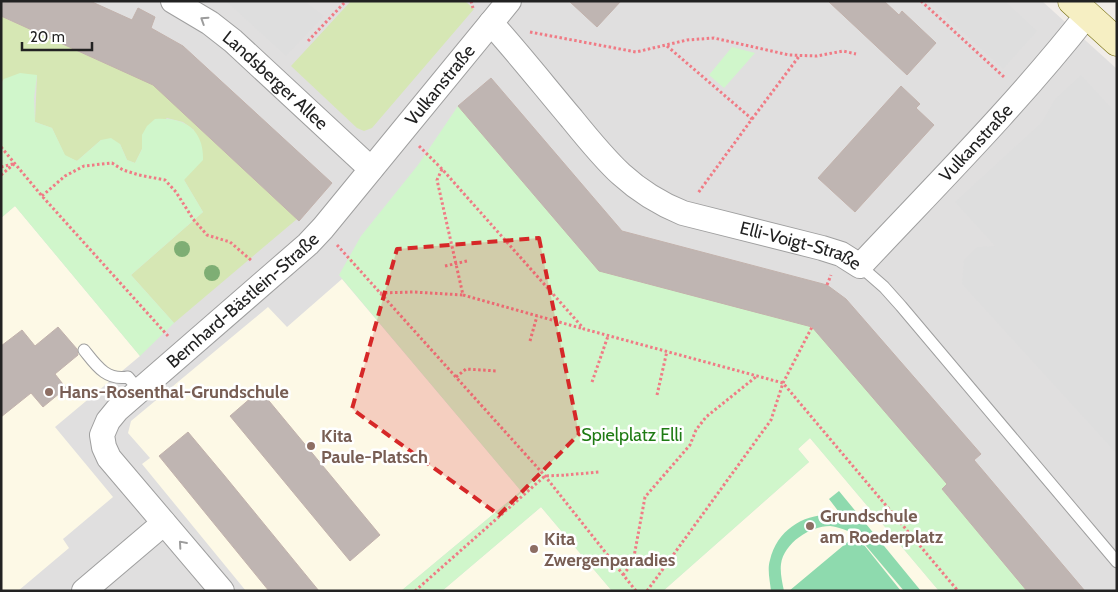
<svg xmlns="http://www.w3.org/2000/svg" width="1118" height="592" font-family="Cabin,sans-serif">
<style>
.residential{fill:#e0dfdf}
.education{fill:#fdf9e6}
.grass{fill:#d6e7b4}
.park{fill:#d0f6cb}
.pitch{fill:#8edaae}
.parking{fill:#dedede}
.building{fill:#bfb5b2;stroke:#c2b2ac}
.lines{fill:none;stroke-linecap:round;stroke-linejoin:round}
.lane-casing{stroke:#9f9f9f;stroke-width:13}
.street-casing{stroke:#9f9f9f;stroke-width:26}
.secondary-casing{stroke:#746c0d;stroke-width:29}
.path{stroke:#f07b85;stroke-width:3;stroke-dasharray:2.5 2.5;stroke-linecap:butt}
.lane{stroke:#fff;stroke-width:11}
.street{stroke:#fff;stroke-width:24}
.secondary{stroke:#f6efc3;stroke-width:28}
.tree{fill:#7eae74}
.oneway{stroke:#9c9c9c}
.marked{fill:#d62828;fill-opacity:0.2;stroke:#d62828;stroke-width:4;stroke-dasharray:10 6;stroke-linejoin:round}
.education-dot{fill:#8d6e63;stroke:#fff;stroke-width:2}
.labels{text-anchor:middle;stroke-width:5;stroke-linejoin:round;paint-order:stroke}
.street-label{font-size:18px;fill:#222;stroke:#fff}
.education-label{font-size:18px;font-weight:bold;fill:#785e54;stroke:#fff;text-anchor:start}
.park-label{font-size:18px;fill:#1f7b14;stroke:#fff}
</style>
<rect width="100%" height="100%" fill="#f1ede9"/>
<path class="residential" d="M 1,1 L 1042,1 L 1117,69 L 1117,591 L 1,591 Z"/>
<path class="education" d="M 15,206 L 140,356 L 55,427 L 113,497 L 63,539 L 69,548 L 18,591 L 1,591 L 1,218 Z
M 342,279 L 521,491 L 401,591 L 246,591 L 142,464 L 150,458 L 128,433 L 131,421 L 268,307 L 287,327 Z
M 810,438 L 939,591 L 663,591 L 809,462 L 798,449 Z
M 541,507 L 612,591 L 442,591 Z"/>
<path class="grass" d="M 351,1 L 465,1 L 474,9 L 372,128 L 364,131 L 357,128 L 291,66 Z
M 1,16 L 13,22 L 16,16 L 27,28 L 102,62 L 153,79 L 198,127 L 297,219 L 174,323 L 131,275 L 203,212 L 184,180 L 194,130 L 183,122 L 167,118 L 142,135 L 142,149 L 135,163 L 127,160 L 120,144 L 101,140 L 77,161 L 65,156 L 52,128 L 35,122 L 37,75 L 4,79 L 1,84 Z"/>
<path class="park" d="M 732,47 L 755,53 L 724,88 L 709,75 Z
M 20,73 L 37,75 L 34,98 L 35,122 L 52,128 L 65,155 L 77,161 L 101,140 L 111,138 L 120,144 L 127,160 L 135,163 L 142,149 L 142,135 L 147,126 L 155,119 C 184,117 204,129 203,160 L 184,180 L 203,212 L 131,275 L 174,323 L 140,356 L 15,206 L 1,218 L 1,84 L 4,79 Z
M 458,106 L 599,271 L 812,327 L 947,484 L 942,489 L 1027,591 L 939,591 L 810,438 L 798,449 L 809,462 L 663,591 L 612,591 L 541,507 L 442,591 L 401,591 L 521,491 L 339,275 L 361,236 L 418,165 Z"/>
<path class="pitch" d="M 839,491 L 921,591 L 904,591 L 856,534 C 848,531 839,527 830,526 C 810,526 784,543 781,564 C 780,572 782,582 784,591 L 771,591 C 770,581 767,569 770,560 C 778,526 811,510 842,516 L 829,499 Z
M 856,535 L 901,591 L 789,591 Z"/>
<path class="parking" d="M 226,1 L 304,1 L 324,16 L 286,56 Z
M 929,1 L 1005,1 L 1037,31 L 1003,69 Z
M 1081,75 L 1117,114 L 1117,454 L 962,284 L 964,260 L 977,247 L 995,246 L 955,202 L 1042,122 L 1055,99 Z"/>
<path class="building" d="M 1,1 L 90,1 L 132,20 L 138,8 L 155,17 L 151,28 L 183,46 L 332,183 L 299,221 L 153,85 L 1,16 Z
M 569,1 L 621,1 L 597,27 Z
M 828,1 L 884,1 L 899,15 L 902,11 L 936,43 L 907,75 Z
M 491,78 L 622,231 L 827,285 L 846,299 L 981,454 L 974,460 L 1085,591 L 1027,591 L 942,489 L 947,484 L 812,327 L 599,271 L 458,106 Z
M 901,86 L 920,104 L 916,108 L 934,125 L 855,212 L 818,178 Z
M 58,327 L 77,349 L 78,355 L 55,374 L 66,388 L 43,407 L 31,393 L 1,417 L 1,346 L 22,330 L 35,346 Z
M 260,390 L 380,535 L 350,561 L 230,416 Z
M 188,432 L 224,475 L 319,591 L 269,591 L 194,499 L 159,456 Z"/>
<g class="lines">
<defs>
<path id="lane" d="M 860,266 L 884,287 L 901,306 L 1117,562
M 84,350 C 96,365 106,381 128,377 L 139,390"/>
<g id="street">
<path id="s1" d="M 173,1 L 210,23 L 233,41 L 371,169"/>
<path id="s2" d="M 491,23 C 519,54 545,87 572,119 C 606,161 631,192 683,213 L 822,248 L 841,254 L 860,266 C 937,184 1017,104 1087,15"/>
<path d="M 84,591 L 164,523"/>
<path id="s3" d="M 222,591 L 109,458 L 104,447 L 102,435 L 108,421 L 117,410 L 308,244 L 323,228 L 509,1"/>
</g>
<path id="secondary" d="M 1072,1 L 1117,42"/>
</defs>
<use href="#lane" class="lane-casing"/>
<use href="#street" class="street-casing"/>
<use href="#secondary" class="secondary-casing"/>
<path class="path" d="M 471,1 L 473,8
M 921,1 L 1004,77
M 530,32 L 636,52 L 687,40 L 714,38 L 789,55 L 817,56 L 843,51 L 856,54
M 308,41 L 346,1
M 667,46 L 752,119 L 698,193
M 752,119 L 800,55
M 419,146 L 442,169 L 584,329 L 783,383 L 958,591
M 1,147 L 42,196 L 168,336
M 1,167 L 13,164
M 442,169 L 437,180 L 463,295 L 584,329
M 1,175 L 14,164
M 42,196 L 65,176 L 84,166 L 112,163 L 123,170 L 139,175 L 165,180 L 176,192 L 193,219 L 207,235 L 230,242 L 252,261
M 337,245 L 545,476 L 636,591
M 445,266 L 467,261
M 827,285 L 831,275
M 380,293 L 413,292 L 463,295
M 530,341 L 537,316
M 456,377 L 466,369 L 497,371
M 592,382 L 608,336
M 657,395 L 667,351
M 566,475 L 599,472
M 623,575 L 633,562 L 645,497 L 690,445 L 696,430 L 706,417 L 757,376
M 415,591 L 545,476 L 567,475
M 647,591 L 771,420 L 783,383 L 812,327"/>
<use href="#lane" class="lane"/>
<use href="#street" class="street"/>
<use href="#secondary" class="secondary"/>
</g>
<g class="tree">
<circle cx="182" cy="249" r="8"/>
<circle cx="212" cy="273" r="8"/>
</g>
<defs><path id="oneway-chevron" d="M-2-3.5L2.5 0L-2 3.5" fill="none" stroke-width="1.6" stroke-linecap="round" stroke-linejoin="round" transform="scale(1.25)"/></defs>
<g class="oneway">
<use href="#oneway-chevron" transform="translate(204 20) rotate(-147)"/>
<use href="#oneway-chevron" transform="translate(182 544) rotate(-131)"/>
</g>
<path class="marked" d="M 539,238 L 579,434 L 499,515 L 352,409 L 397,249 Z"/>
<g class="education-dot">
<circle cx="49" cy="392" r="5"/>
<circle cx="311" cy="446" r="5"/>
<circle cx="810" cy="526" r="5"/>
<circle cx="534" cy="549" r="5"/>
</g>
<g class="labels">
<g class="street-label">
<text dy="6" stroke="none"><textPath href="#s1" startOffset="130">Landsberger Allee</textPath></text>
<text dy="6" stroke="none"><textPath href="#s3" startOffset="688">Vulkanstraße</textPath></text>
<text dy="6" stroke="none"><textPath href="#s2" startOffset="628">Vulkanstraße</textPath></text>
<text dy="6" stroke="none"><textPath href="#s2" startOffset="395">Elli-Voigt-Straße</textPath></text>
<text dy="6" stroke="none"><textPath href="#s3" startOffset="395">Bernhard-Bästlein-Straße</textPath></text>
</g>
<g class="education-label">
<text x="59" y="398">Hans-Rosenthal-Grundschule</text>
<text x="321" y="442">Kita<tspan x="321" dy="21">Paule-Platsch</tspan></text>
<text x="820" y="522">Grundschule<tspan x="820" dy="21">am Roederplatz</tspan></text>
<text x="544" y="545">Kita<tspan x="544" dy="21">Zwergenparadies</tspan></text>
</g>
<g class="park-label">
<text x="632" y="441">Spielplatz Elli</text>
</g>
</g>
<rect width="1118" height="592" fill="none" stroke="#222222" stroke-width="5"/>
<path d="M22 42v8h70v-8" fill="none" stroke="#222222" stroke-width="2.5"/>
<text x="30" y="42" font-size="15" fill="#222222" stroke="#ffffff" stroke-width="4" paint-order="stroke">20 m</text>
</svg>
